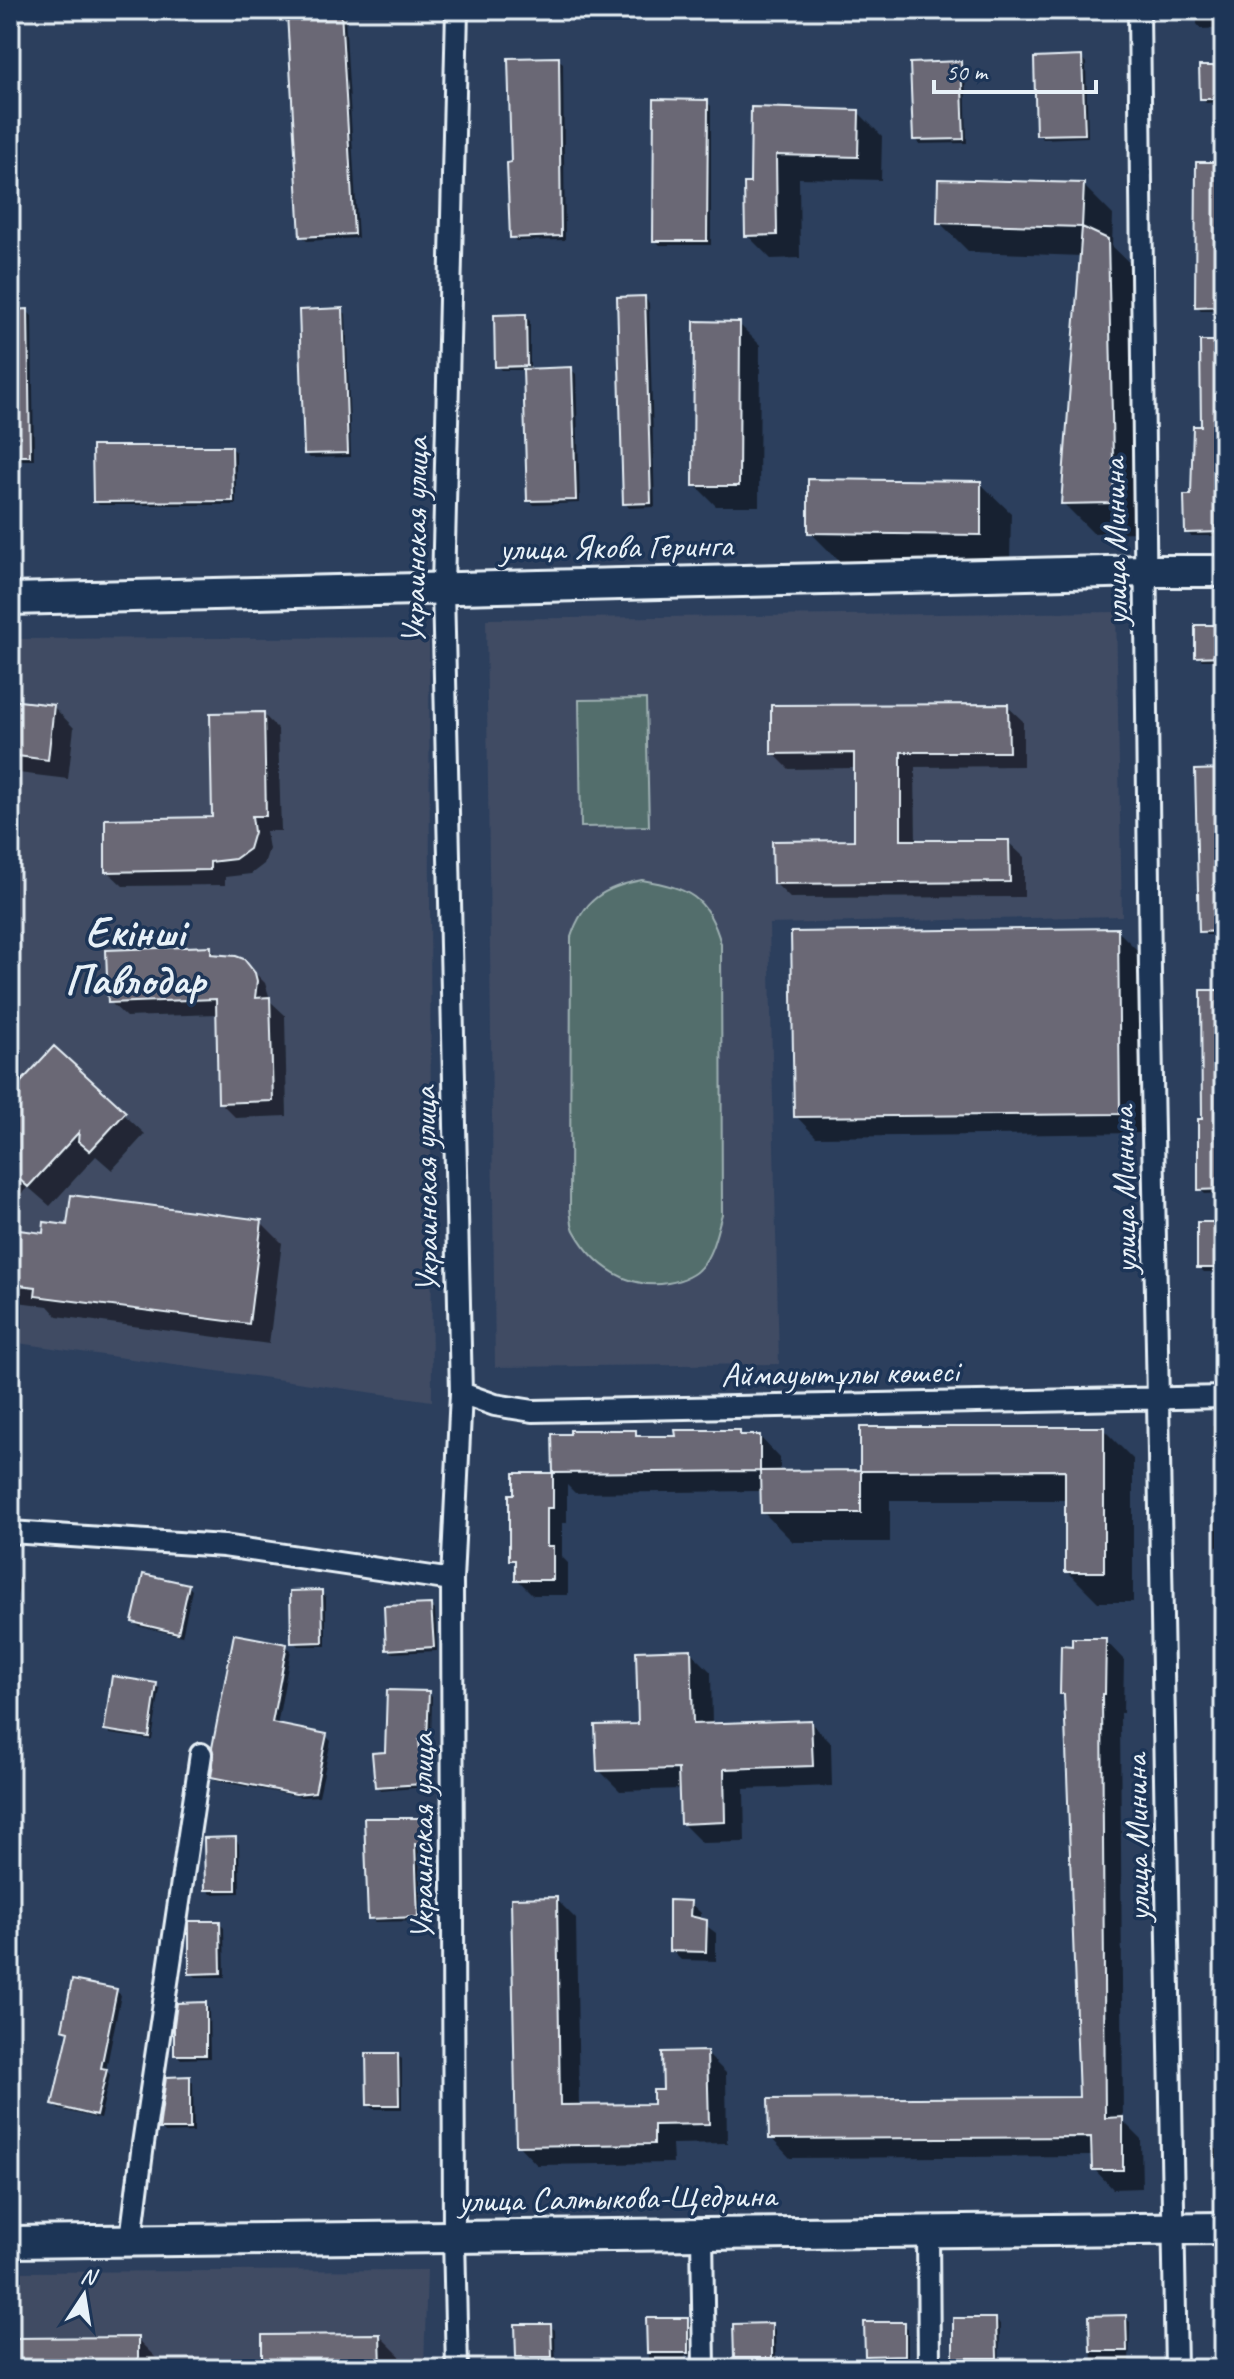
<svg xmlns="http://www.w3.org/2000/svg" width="1234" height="2379" font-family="Caveat,sans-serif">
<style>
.built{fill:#3f4b64}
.green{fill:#536e6c;stroke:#9eb0b2;stroke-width:2}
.shadow{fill:#0007}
.building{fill:#6a6775;stroke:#e8f1f8;stroke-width:2}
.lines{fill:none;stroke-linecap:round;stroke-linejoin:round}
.street-casing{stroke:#e8f1f8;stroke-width:26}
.secondary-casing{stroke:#e8f1f8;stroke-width:36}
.street{stroke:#1d3557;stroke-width:20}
.secondary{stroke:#1d3557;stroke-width:30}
.labels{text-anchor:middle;stroke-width:7;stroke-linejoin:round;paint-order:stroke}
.street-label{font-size:34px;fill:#e8f1f8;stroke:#1d3557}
.district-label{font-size:42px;font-weight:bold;fill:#e8f1f8;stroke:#1d3557}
</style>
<rect width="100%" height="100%" fill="#2c3f5d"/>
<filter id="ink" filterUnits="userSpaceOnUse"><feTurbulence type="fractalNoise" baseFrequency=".0125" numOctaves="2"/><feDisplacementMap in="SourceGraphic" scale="16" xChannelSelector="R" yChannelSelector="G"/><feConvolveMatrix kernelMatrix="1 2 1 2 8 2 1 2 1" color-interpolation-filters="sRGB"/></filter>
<g filter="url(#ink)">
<path class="built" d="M 1116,612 L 1122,916 L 769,924 L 779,1364 L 495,1367 L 486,619 Z
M 429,637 L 432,1401 L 10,1342 L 10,639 Z
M 427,2270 L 424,2369 L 10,2369 L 10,2272 Z"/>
<path class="green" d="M 646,699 L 649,826 L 581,827 L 579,700 Z
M 642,880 C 688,888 708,896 721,944 L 722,1214 C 717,1230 713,1254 701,1267 C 694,1276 679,1281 668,1283 C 629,1290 594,1266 575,1232 C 571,1226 571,1216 570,1208 L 571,937 C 583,900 604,887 642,880 Z"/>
<path class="shadow" d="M 1197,10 L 1224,10 L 1224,28 L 1201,29 L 1197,24 Z
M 340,13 L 345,17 L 358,238 L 307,241 L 302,236 Z
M 1082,58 L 1086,63 L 1088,137 L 1043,139 L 1038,134 Z
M 558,59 L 563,63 L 565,240 L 516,241 L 512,237 L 513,164 Z
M 961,63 L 965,68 L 967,143 L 919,144 L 915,139 Z
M 1224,68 L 1224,102 L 1206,103 L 1202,98 Z
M 707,102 L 711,106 L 711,245 L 660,245 L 655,240 Z
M 753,109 L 858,112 L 882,136 L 881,180 L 799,178 L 800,258 L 771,259 L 747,235 L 752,185 Z
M 1224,164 L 1224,310 L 1201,310 L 1197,306 Z
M 1083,185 L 1113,215 L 1112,246 L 1138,271 L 1143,532 L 1093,533 L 1063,503 L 1082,256 L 969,252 L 939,222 Z
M 645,298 L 649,303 L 655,507 L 629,508 L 625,503 Z
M 342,310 L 346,314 L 351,457 L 310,458 L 306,454 Z
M 27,311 L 32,316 L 34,460 L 10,460 L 10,312 Z
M 525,316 L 530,321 L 530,370 L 571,369 L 576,374 L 580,503 L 534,505 L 529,500 L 526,370 L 501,370 L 497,366 Z
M 739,324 L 760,345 L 759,506 L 716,506 L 695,485 Z
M 1224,343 L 1224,536 L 1191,536 L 1187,532 L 1203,428 Z
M 232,448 L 236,452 L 236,505 L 99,505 L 95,501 Z
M 980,483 L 1011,513 L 1010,564 L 840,562 L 810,532 Z
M 1224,628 L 1224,660 L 1202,660 L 1197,656 Z
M 10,702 L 54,707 L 74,728 L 68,779 L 10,772 Z
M 1007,706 L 1023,721 L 1023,766 L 915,767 L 916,842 L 1008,842 L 1024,857 L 1024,897 L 790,898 L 775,883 L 856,842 L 856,768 L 789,769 L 773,753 Z
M 263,714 L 278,729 L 281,831 L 266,831 L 269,849 L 264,864 L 251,874 L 225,877 L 225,885 L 123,886 L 107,871 L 214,819 Z
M 1224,772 L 1224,935 L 1206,935 L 1201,931 Z
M 1117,930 L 1138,951 L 1140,1133 L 816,1137 L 796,1116 Z
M 210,948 L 219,956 L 243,961 L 265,983 L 271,1002 L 285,1015 L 287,1116 L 236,1118 L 220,1102 L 218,1014 L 126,1017 L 110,1002 Z
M 1224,992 L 1224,1193 L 1205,1194 L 1200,1189 L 1204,1121 Z
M 54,1049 L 145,1134 L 112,1170 L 96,1156 L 50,1206 L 28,1187 L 10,1205 L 10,1097 Z
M 261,1222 L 282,1243 L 269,1344 L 57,1316 L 48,1306 L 10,1301 L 10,1231 L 44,1235 L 69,1227 Z
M 1224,1224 L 1224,1272 L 1204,1272 L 1199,1267 Z
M 10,1410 L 14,1414 L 10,1437 Z
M 1212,1426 L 1224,1426 L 1224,1550 L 1216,1546 L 1216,1450 L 1212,1447 Z
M 862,1429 L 1103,1429 L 1133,1459 L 1133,1602 L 1098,1602 L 1067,1571 L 1067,1500 L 890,1500 L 890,1542 L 793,1542 L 763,1512 L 762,1491 L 575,1493 L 567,1485 L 567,1523 L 562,1523 L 562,1557 L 568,1563 L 568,1595 L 533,1595 L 517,1579 L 517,1566 L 511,1559 L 516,1475 L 555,1475 L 555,1436 L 635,1432 L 642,1438 L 739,1432 L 744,1437 L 760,1437 L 780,1458 L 780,1473 L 862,1472 Z
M 10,1576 L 21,1582 L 10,1620 Z
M 1213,1583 L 1224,1583 L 1224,1988 L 1217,1983 L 1216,1860 L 1221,1859 L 1217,1748 L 1221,1748 L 1219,1616 L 1214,1610 Z
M 188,1586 L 192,1590 L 182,1636 L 138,1626 L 134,1622 Z
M 321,1592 L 326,1597 L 326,1646 L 298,1646 L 293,1642 Z
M 431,1606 L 435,1610 L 437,1651 L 393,1653 L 388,1649 Z
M 1105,1640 L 1124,1660 L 1123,1713 L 1120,1713 L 1123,2121 L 1141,2139 L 1142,2188 L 1113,2189 L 1094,2169 L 1093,2156 L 790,2158 L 771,2138 L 1081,2099 L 1066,1697 L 1062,1693 L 1074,1648 Z
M 286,1646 L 291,1650 L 277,1726 L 326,1736 L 331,1741 L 319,1796 L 302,1797 L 217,1781 L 213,1777 Z
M 690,1651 L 711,1672 L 712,1725 L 810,1722 L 831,1743 L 832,1786 L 744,1789 L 745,1842 L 702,1843 L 682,1823 L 681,1789 L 620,1791 L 599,1770 L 640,1725 Z
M 10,1664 L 17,1669 L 11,1724 L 10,1724 Z
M 156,1685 L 160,1689 L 152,1740 L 110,1734 L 106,1729 Z
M 428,1693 L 432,1697 L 431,1744 L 423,1743 L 426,1787 L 381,1791 L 377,1786 L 387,1753 Z
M 426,1820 L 431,1825 L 431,1848 L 419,1848 L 421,1921 L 375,1922 L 370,1918 Z
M 235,1839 L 239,1844 L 240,1893 L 211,1894 L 207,1889 Z
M 556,1899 L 576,1919 L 579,2107 L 655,2106 L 665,2092 L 706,2053 L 726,2073 L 727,2143 L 672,2144 L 673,2163 L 537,2165 L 518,2145 Z
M 690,1903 L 701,1913 L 700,1921 L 716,1933 L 716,1961 L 681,1960 L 671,1950 Z
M 219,1923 L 224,1928 L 225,1977 L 196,1977 L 191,1973 Z
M 116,1991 L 121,1995 L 106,2070 L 110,2075 L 100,2119 L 58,2109 L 54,2104 L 69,2033 L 64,2029 Z
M 205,2004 L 209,2009 L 210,2058 L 181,2059 L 176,2054 Z
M 1216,2020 L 1224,2020 L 1224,2189 L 1218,2189 L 1214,2184 L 1214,2149 L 1218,2149 Z
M 397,2055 L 402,2059 L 402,2109 L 373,2109 L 369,2105 Z
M 189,2078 L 193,2083 L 194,2132 L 165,2133 L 161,2128 Z
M 1125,2317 L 1130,2322 L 1129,2369 L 1092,2369 L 1091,2318 Z
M 1221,2318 L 1224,2318 L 1224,2369 L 1221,2369 Z
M 648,2320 L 687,2320 L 691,2324 L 692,2356 L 685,2356 L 685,2369 L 649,2369 Z
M 955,2320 L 995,2320 L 1000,2324 L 999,2369 L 956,2369 Z
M 904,2324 L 908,2329 L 908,2369 L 872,2369 L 872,2360 L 867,2355 Z
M 771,2325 L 775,2330 L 776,2361 L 771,2361 L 771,2369 L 736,2369 L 736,2326 Z
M 517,2326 L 550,2326 L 555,2330 L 556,2369 L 518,2369 Z
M 380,2336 L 400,2356 L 400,2369 L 264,2369 Z
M 137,2339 L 158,2360 L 158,2369 L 10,2369 L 10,2340 Z"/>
<path class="building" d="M 341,11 L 354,234 L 300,237 L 287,14 Z
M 1082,56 L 1085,134 L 1036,135 L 1034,58 Z
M 559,57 L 561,236 L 510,238 L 507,163 L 511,162 L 508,58 Z
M 961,61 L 964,139 L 913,140 L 910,63 Z
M 1199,66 L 1224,66 L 1224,99 L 1200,99 Z
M 654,99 L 708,100 L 707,241 L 653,241 Z
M 751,107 L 859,110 L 858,157 L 776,155 L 777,235 L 745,236 L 744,183 L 750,183 Z
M 1196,162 L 1224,162 L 1224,306 L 1195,307 Z
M 938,179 L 1084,183 L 1082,227 L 937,223 Z
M 1082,227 L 1108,239 L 1114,503 L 1061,504 Z
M 645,296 L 651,503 L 623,504 L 617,297 Z
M 343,308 L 348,453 L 304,454 L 299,310 Z
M 28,309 L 30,456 L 10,456 L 10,310 Z
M 526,314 L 527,366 L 495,367 L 494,315 Z
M 694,321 L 740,322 L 739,486 L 693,486 Z
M 1200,341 L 1224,341 L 1224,532 L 1185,533 L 1184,495 L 1191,495 L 1193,426 L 1201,426 Z
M 572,367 L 576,500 L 527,501 L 523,369 Z
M 92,446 L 232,446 L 233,501 L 93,502 Z
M 808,479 L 981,481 L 981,535 L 808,533 Z
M 1195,625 L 1224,625 L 1224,656 L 1195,657 Z
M 10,700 L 54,705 L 48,760 L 10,755 Z
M 1008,704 L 1009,752 L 901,752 L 901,840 L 1009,840 L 1010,882 L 773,884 L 772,841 L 854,840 L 854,753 L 771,754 L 771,705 Z
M 264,712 L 266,816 L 252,816 L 254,832 L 249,849 L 235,859 L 210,862 L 210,870 L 105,872 L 105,819 L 212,817 L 210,713 Z
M 1224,769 L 1224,931 L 1199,932 L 1195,770 Z
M 1118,928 L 1120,1114 L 794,1117 L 791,932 Z
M 211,946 L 211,954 L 236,956 L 244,959 L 255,973 L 257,981 L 255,998 L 270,997 L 273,1101 L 218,1103 L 216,999 L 108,1003 L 106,950 Z
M 1201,990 L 1224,990 L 1224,1189 L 1198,1190 L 1198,1119 L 1202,1119 Z
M 54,1046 L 126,1112 L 90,1151 L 78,1141 L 79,1132 L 28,1187 L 10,1171 L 10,1094 Z
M 71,1195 L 262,1220 L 249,1324 L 35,1296 L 36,1287 L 10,1284 L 10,1229 L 43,1233 L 44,1222 L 67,1225 Z
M 1197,1222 L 1224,1222 L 1224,1268 L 1197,1268 Z
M 860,1427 L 1104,1427 L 1104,1572 L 1065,1572 L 1065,1470 L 861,1471 L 861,1513 L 761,1513 L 760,1471 L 860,1470 Z
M 570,1430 L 636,1430 L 636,1436 L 676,1436 L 675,1430 L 740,1430 L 740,1435 L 760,1435 L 760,1471 L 553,1473 L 552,1434 L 570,1434 Z
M 514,1473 L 553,1473 L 553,1508 L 547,1508 L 547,1546 L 553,1546 L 553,1580 L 515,1580 L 515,1560 L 509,1560 L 509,1494 L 514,1494 Z
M 143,1574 L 189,1584 L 178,1633 L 132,1622 Z
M 322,1590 L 323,1642 L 291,1643 L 290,1591 Z
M 431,1604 L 434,1647 L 386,1650 L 384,1606 Z
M 234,1634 L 287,1644 L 272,1723 L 327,1734 L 315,1792 L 296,1794 L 211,1777 L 214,1756 L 212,1748 Z
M 1072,1638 L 1106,1638 L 1105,1694 L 1102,1694 L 1105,2118 L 1123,2117 L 1123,2170 L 1092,2170 L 1091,2137 L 769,2139 L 768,2099 L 1079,2097 L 1064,1694 L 1060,1694 L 1061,1645 L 1072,1646 Z
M 691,1649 L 693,1724 L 811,1720 L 813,1766 L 724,1769 L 725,1822 L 680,1824 L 678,1769 L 597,1771 L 595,1725 L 638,1724 L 636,1651 Z
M 112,1676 L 157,1683 L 149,1737 L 104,1730 Z
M 387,1690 L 429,1691 L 427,1740 L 419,1740 L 423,1784 L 375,1787 L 372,1753 L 385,1752 Z
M 364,1818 L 427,1818 L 427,1844 L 415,1844 L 418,1917 L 368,1919 Z
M 236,1837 L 236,1890 L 205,1890 L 204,1838 Z
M 557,1897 L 560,2105 L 653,2104 L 653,2090 L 663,2090 L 662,2052 L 707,2051 L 709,2124 L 654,2125 L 654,2144 L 516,2146 L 511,1898 Z
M 669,1900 L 691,1901 L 690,1916 L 707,1920 L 706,1952 L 669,1951 Z
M 189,1921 L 220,1921 L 221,1973 L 189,1974 Z
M 72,1980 L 117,1989 L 101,2068 L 107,2069 L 96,2116 L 52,2105 L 69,2031 L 62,2029 Z
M 206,2002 L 206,2055 L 174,2055 L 174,2025 L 177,2003 Z
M 366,2053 L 398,2053 L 399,2105 L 367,2105 Z
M 190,2076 L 190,2129 L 159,2129 L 166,2077 Z
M 1126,2315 L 1127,2351 L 1090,2351 L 1089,2316 Z
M 646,2318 L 688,2318 L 688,2353 L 647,2353 Z
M 953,2318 L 996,2318 L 997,2358 L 953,2358 Z
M 864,2322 L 905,2322 L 905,2355 L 865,2356 Z
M 772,2323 L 772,2358 L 734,2358 L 733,2324 Z
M 515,2324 L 551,2324 L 552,2357 L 516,2357 Z
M 380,2334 L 381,2369 L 262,2369 L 262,2335 Z
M 138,2337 L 138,2369 L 10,2369 L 10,2338 Z"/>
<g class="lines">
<defs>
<path id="street" d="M 457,10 L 443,588 L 461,1393 L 452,1580 L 454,2237 L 457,2369
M 1139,10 L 1150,972 L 1176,2369
M 461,1393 L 495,1405 L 533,1411 L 1224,1397
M 10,1532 L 224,1546 L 452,1580
M 928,2231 L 929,2369
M 702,2234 L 704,2369
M 131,2239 L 143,2144 L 201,1754"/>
<path id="secondary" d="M 10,599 L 1146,571 L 1224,571
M 10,2242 L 1224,2228"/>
</defs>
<use href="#street" class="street-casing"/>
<use href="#secondary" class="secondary-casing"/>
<use href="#street" class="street"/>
<use href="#secondary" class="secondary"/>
</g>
</g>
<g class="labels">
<g class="street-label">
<text transform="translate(414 541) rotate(-89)" y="12">Украинская улица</text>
<text transform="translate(1114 542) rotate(-91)" y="12">улица Минина</text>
<text transform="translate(616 546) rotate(-1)" y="12">улица Якова Геринга</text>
<text transform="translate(425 1190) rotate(-91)" y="12">Украинская улица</text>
<text transform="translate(1123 1190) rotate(-91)" y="12">улица Минина</text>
<text transform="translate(840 1372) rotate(-1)" y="12">Аймауытұлы көшесі</text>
<text transform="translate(421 1837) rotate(-90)" y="12">Украинская улица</text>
<text transform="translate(1136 1838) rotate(-91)" y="12">улица Минина</text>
<text transform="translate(617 2197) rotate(-1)" y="12">улица Салтыкова-Щедрина</text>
</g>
<g class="district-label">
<text x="135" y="946">Екінші<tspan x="135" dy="48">Павлодар</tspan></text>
</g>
</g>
<rect width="1234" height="2379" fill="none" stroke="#1d3557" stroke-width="40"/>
<rect x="20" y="20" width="1194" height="2339" fill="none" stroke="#e8f1f8" stroke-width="3" filter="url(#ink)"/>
<g transform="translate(84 2295) rotate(12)" stroke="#1d3557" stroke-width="6" paint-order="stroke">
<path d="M0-6L14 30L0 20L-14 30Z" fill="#e8f1f8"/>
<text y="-12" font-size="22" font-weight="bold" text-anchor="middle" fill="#e8f1f8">N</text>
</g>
<path d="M934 80v12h162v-12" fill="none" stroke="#e8f1f8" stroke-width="4"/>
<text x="946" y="80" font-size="24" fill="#e8f1f8" stroke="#1d3557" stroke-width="6" paint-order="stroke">50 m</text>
</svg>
